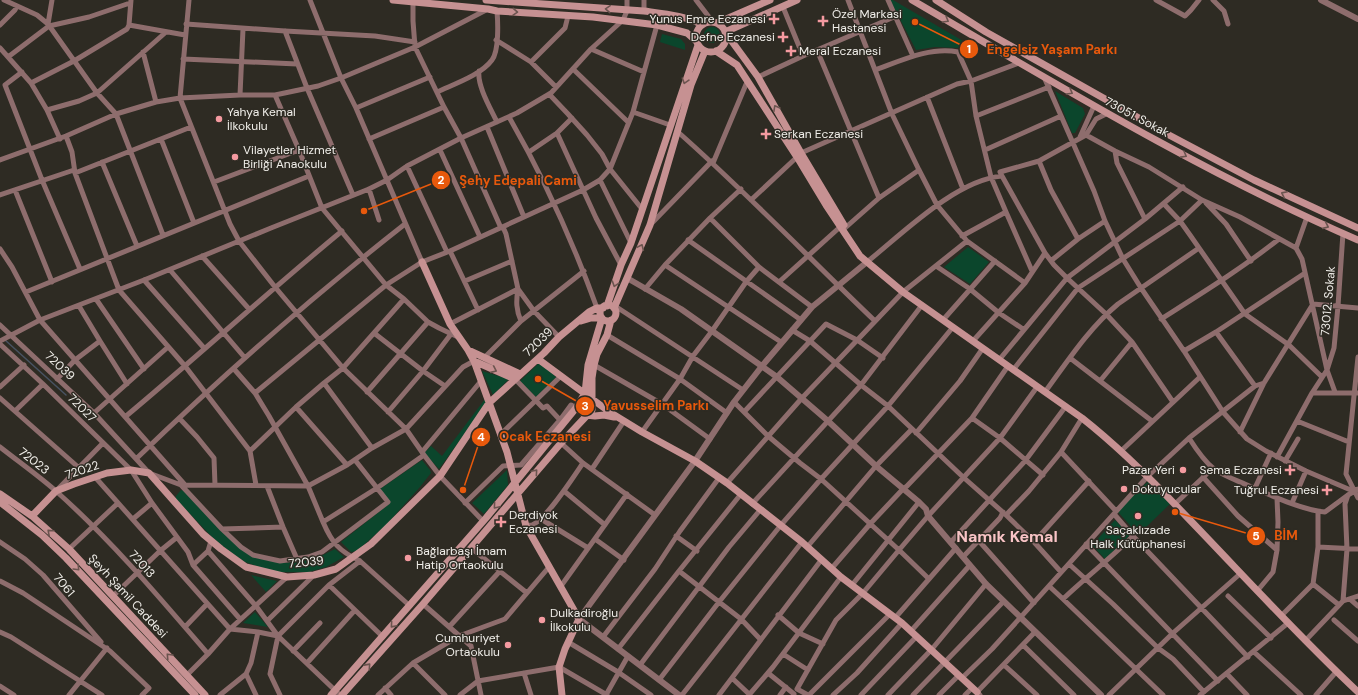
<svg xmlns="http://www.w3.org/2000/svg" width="1358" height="695" font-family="'DM Sans',sans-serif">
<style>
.green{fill:#0b462c}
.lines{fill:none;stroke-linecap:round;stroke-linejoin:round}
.stream{stroke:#485261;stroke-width:1.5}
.minor{stroke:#8e6d6d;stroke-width:5}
.tertiary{stroke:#8e6d6d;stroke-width:6}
.secondary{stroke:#c69192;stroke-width:7}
.oneway{stroke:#6b544f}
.poi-dot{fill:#f49aa0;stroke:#2e2b23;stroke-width:1.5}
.labels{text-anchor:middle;stroke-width:3;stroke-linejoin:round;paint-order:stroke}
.poi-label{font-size:12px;fill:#f0eee9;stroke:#2e2b23;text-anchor:start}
.street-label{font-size:12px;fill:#f0eee9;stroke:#2e2b23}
.district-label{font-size:16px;font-weight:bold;fill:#f9c4c6;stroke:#2e2b23}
.leader{fill:none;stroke:#e8590c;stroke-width:1.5}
.callout-dot{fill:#e8590c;stroke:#2e2b23;stroke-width:1.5}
.mark-label{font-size:12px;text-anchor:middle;font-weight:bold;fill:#fff}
.callout-label{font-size:13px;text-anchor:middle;font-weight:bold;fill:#e8590c;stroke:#2e2b23;stroke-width:3;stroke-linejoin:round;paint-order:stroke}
</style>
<rect width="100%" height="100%" fill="#2e2b23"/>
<path class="green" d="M 890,0 L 893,0 L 970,45 L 973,43 L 979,47 L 966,54 L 960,48 L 935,47 L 916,50 Z
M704 35a8 8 0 1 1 16 0a8 8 0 1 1-16 0Z
M 662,34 L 681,39 L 685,44 L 685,50 L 660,42 Z
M 1055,91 L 1083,108 L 1085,114 L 1075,133 L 1072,133 Z
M 968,247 L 989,262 L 970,284 L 944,267 Z
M 539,363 L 544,365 L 556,377 L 536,397 L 520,381 Z
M 482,371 L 509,379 L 493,395 Z
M 485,399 L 486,404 L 439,469 L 424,453 L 431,446 L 442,456 Z
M 422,460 L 430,470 L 431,473 L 420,487 L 387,524 L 357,551 L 351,552 L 341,542 L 389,504 L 380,489 Z
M 507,470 L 508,485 L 484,514 L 472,503 Z
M 1148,482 L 1170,504 L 1141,532 L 1136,532 L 1118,512 L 1140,488 Z
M 181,490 L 184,491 L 220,530 L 253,557 L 281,563 L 297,562 L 317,558 L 335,549 L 344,557 L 326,567 L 309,572 L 274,572 L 245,562 L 229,551 L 212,537 L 176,499 L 176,496 Z
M 1115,520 L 1130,535 L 1105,559 L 1092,545 Z
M 251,575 L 277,581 L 266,592 Z
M 255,612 L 268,627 L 243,623 Z"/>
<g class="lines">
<path class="stream" d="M 5,340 L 66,395"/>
<path class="minor" d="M 4,0 L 37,15 L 48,24 L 97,93 L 116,114 L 163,235
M 310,0 L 341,78 L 356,108 L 422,262
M 696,0 L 712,21
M 848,0 L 892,114 L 919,170 L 937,205 L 967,241 L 1025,283
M 888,0 L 913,56
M 1156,0 L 1185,16 L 1191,10 L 1199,0
M 1213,0 L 1224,11 L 1228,24
M 413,2 L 413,21 L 415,47 L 444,107 L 461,138 L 501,228
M 783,7 L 803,56
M 644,11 L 644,0
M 48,24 L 52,0
M 186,24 L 285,31 L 375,36 L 415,42
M 0,25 L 15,10 L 17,6
M 129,25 L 185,35
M 285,31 L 307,88 L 353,195
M 496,40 L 531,62 L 556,87
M 0,48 L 31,83 L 47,110
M 591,49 L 644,72
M 817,50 L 879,198
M 143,52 L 156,102
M 8,57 L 49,26 L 89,17 L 130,3
M 183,59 L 297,64
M 531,62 L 565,28 L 568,16
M 573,69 L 628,122
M 875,70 C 900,61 931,46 958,52 L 971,81 L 976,116 L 991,177 L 1006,212 L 1032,271
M 479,71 C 477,86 491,109 497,122
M 22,72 L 5,85 L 42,180 L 80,269
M 758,77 L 803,56 L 894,17
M 1044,77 L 1094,191 L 1105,221 L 1123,259 L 1141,288 L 1184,351 L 1223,412 L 1247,439 L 1266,451 L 1306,471 L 1353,491
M 31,83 L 74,61 L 127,29 L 129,25 L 131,0
M 437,92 C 454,84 481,75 492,60 C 499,51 498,23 497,11
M 549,94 L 568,114 L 587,135 L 602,154 L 610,169 L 642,209
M 240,95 L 243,29
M 275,95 L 299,150 L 322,208 L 386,285 L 404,299 L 428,322 L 439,328 L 458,337
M 927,97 L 963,189
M 356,108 L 430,77
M 633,112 L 670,125
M 976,116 L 1049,87
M 509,117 C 544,178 573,242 597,308
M 487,127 L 524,217
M 678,132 C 746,192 809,258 875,321
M 557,133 L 596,218 L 621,265
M 1086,135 L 1115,151 L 1149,167 L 1202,200 L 1240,217 L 1296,248 L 1302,259 L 1327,370 L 1335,392
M 66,136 L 72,152 L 75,173 L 119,290 L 185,366 L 250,451 L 256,485
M 1080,137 L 1094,106
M 60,139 L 47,110 L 79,101 L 97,93 L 166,32
M 161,139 L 194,223
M 369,139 L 444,107
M 440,150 L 480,237
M 985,150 L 1061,116
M 1115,151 L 1117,163 L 1145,219
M 529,152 L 557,133 L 572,118
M 801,153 L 957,84 L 971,81 L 1019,63
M 0,160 L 66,136 L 116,114 L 156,102 L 180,98 L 240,95 L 275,95 L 318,86 L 341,78 L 415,47 L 488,9
M 1039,161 L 1051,190 L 1078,239
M 102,162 L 137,246
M 713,163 L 747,82
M 407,166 L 447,252
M 75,173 L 191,127
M 1002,176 L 1045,253 L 1054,265 L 1067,278 L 1106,314 L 1132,342 L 1173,402
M 600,180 L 631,243
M 214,182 L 299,150
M 369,189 L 379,220
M 15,190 L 52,282
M 0,195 L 74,170
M 751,200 L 797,157
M 1206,203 L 1226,224 L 1251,261
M 1164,204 L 1180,221 L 1190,235 L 1245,314 L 1289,345 L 1322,377
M 710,218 L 741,189
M 651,224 L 712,161
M 503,227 L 506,234 L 518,289 L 534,311 L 559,337
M 845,228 L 879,198 L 919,170
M 962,236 L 1006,212
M 688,240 L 801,320
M 1296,248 L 1307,217
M 0,249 L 12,267 L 40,320 L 185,485
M 450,251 L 478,310
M 202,256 L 249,309
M 1052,260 L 1078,239 L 1105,221
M 867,262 C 903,233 956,180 1002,176 L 1000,172 L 1039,161 L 1086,135 L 1096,119 L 1108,113
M 936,266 L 970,289 L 999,313 L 1023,329
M 759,267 L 812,307
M 170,270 L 245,358
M 144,280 L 204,348
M 465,281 L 512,261
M 779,282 L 840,227
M 518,289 C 516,301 516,310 521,321
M 645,289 L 665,265 L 781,342
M 26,292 L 309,176
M 96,299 L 144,369
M 615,306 L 743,390
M 1161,319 C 1202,293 1241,269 1279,239
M 943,320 L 995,261
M 450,324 L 518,289
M 0,325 L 94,413 L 149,473 L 181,485 L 308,486 L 347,465 L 372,448 L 406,429 L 343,368 L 275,287 L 239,241 L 230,224 L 180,98 L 189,0
M 792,330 L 810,341 L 861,385 L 888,406 L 963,477 L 1006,515 L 1034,542
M 1216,332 L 1255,386
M 374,333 L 423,371 L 445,386
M 607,335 L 680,379 L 727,413
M 0,341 L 40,320 L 144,280 L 271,228 L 369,189 L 387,180 L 407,166 L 461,138 L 517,113 L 551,93 L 591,49 L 623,20 L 627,11 L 627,0
M 100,341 L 127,384
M 973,341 L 1025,283 L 1045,253
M 0,344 L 43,384 L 131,470 L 152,503 L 188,552 L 193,565 L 240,619
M 1184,351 L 1216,332 L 1305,273
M 485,357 L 521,321 L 584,271
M 1358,357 L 1346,474 L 1358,498
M 1070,358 L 1152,421
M 999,360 L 1067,278 L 1145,219 L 1183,187
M 474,361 L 463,367 L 406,429 L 424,455 L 440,476 L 483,521
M 594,365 L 662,404 L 710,439
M 234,369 L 255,393 L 269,416 L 308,486 L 323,522 L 377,488 L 424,455
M 1013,370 L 1078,288 L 1180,221 L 1202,200
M 57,379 L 75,360 L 100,341 L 79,306
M 515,379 L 543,408 L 547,406 L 560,420
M 1100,381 L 1132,342
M 324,383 L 372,448
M 0,387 L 24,365
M 367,392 L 428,322
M 1045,392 C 1067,362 1089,328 1118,304 L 1199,248
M 255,393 L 386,285 L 422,262 L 450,251 L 524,217 L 583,190 L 600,180 L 610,169 L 633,112 L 657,25
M 1312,393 L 1358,393
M 0,398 L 78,467
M 734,402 L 768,436 L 800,463 L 821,479 L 899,550 L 863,593 L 836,620 L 797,689 L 808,695
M 296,407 L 347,465
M 15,411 L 43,384
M 388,412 L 423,371 L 451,334
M 744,412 L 826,324 L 857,340 L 883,358
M 94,413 L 168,347
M 125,417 C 198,356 268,292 342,231
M 179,418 L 197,437 L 214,458 L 215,485
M 972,418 L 1008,366
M 1082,418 L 1061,452 L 1116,511
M 1297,421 L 1349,442
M 642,432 L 680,379 L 693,356 L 712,331 L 746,282 L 759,267 L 710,218 L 665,265
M 1240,432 L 1264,383 L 1313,304 L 1358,308
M 916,433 L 960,381 L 983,348
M 501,434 L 561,376
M 1189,438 C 1196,449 1204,461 1214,469 C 1224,476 1236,480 1247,485 C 1268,494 1301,510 1325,512 L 1348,495
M 561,443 L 583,463 L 655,515
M 0,447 C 19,462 39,476 57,492 C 112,541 160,598 208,654
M 250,451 L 296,407 L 324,383 L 343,368 L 404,299
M 1121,451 L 1200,377
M 422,452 L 481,381
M 1277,457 L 1312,393 L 1327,370 L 1334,348 L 1338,306 L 1343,233
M 137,458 C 222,376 312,297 405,224
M 1285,461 L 1298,439
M 592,469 L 624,421
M 95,477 L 230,629 L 258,632 L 251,663 L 246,674
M 1203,477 L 1238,516 L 1277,550
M 727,483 L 802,398 L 903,292 L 967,241
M 181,485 L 222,529 L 241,547 L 253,555 L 280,561 L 308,557 L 322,552 L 388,502 L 355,460
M 267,486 L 283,527 L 297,559
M 1255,488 L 1271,453
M 57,490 L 103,443
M 564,491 L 605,525
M 465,503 L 503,466 L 521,465 L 560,420 L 571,405 L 576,408
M 1292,503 L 1306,471
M 752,504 L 861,385 L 922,305
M 1175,504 L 1213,468
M 1006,515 L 1029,491 L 1061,452
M 133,519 L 152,503
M 541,519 L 588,548
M 323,522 C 332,543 339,551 360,561 L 410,606
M 526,526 C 528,525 530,525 532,525 C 546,520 574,476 583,463
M 222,529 L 283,527
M 676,536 L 697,551
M 1133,536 L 1248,657
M 595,539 L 624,560
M 211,541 L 208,551 L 256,606 L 278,636 L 340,695
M 979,541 L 1034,603
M 0,542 L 25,559 L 43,575 L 101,642
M 951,542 L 1025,461 L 1066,406
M 1086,544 L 1218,681
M 808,546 L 876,466 L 912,429
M 1318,547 L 1358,549
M 471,548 L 527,593
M 956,548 L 929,579 L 899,550 L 928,516 L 1000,438 L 1037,387
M 69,549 L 118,503
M 963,557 L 1000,518 L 1003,512
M 1069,564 L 1113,604 L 1158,648 L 1173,659 L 1204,692
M 193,565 L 208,551
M 832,568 L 870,524 L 903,489 L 907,486 L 972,418 L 1000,438 L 1043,475
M 679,571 L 741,494
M 1061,572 L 1034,542 L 1089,481
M 0,581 L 23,593 L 110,651 L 149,688 L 142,695
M 1313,584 L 1339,605
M 329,585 L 383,637
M 852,585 L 919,502
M 561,586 L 627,494
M 1049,586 L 1063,599 C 1086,577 1111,558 1133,536 L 1114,514
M 1258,590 L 1273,572 L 1277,550 L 1278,522 L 1277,498
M 113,596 L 160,551 L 176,538
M 1228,596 L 1271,638
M 1063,599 L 1163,695
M 1350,599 L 1358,606
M 1343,601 L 1347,549 L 1345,504 L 1348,495 L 1358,489
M 423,604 L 471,646 L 481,695
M 778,615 L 799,633 L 823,644
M 1281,616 L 1313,584 L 1318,547 L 1318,511
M 895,618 L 929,579
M 1334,620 L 1358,641
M 267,621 L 314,575
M 185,627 L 207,604
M 449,627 L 500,571
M 911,631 L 970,565
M 0,632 L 11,637 L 102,695
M 258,632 L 278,636
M 603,637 L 655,569 L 680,531 L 719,478
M 1305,641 L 1343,601 L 1358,596
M 568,642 L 618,672 L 651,695
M 1023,645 L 1074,695
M 618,649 L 679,571 L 741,619 L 760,639
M 293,651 L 320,623
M 1254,652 L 1301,695
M 783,654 L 808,670
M 307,663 L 355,610
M 413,663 L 445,695
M 640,665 L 729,547 L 761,509
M 1004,665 L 1037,695
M 524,673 L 531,695
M 768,673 L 794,694
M 1227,674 L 1247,695
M 187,675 L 208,654 L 230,629 L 287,577
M 732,678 L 749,694
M 962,678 L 992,649 L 1148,476 L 1189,438 L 1255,386 L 1264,383
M 659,680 L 719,602 L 781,525 L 821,479 L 888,406 L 953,327
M 0,686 L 14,695
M 385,688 L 391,695
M 69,695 L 107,648
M 220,695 L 246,674 L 256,695
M 280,695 L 270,674 L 278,636 L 329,585 L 360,561
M 378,695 L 413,663 L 459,636 L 505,619 L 549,567
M 460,695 L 478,681 L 559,667 L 607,695
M 606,695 L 628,656
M 682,695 L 802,542
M 719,695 L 822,559
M 749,695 L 773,667 L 841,577
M 780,695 L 786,687
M 809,695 L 890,614
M 833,695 L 857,673 L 902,623
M 861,695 L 917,636
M 888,695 L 932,649 L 986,584
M 913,695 L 1003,602
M 939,695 L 959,675
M 965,695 L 972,688
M 980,695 L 977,692 L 1035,632
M 1109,695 L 1173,633 L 1241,573
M 1200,695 L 1288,623
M 1316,695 L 1336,672"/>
<path class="tertiary" d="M 1321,0 L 1358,19
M 627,278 L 681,309 L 777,377 L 828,421 L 876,466 L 919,502 L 926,509 L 928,516 L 986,584 L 1101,695
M 679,695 L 579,619 L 695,461 L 734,402 L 762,366 L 812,307 L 867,262"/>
<path class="secondary" d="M 393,0 L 488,9 L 497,11 L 593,17 L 657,25 L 687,33 L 696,41
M 486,0 L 644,11 C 658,13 691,16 701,25
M 797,0 L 725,32 L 758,77 L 801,153 L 844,225
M 912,0 C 1058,85 1203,173 1358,240
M 936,0 L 986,32 L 1169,135 L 1254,180 L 1358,228
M696 37a15 15 0 1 1 30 0a15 15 0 1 1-30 0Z
M 717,23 L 770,0
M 716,51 L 737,65 L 797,157 L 826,205 L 860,256 L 903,292 L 1082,418 C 1120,448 1153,481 1186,516 C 1243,575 1298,636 1358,692
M 422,262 L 450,324 L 468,350 L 474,361 L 507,452 L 526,526 L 579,619 L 565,649 L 559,667 L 562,695
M600 313a8 8 0 1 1 16 0a8 8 0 1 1-16 0Z
M 607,306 L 621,265 L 631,243 L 698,45
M 614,308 L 650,225 L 691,85 L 705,51
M 468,350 L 520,374
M 538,359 L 611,413 L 642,432 L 695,461 L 727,483 L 802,542 L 841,577 L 902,623 L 977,692
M 474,361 L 515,379
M 576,408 L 586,415 L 595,416 L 604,415 L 614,417
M 0,494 L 32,516 L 69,549 L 205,695
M 0,502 L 42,535 L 66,558 L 195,695
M 32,516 L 56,491 L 74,484 L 107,473 L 131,470 L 149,473 L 203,534 L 221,549 L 246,567 L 287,577 L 314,575 L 336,569 L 371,544 L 440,476 L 489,403 L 544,353 L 559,337 L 589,312 L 597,308 L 603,308
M 331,695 L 486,518 L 576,408 L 585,393 L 588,365 L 602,318 L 591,318 L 581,321
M 342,695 L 423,604 L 561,443 L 592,410 L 592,378 L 594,365 L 597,354 L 607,335 L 611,320"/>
</g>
<defs><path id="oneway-chevron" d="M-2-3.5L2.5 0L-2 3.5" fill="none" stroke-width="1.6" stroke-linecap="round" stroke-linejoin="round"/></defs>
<g class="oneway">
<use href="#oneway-chevron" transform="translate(608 9) rotate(-176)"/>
<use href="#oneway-chevron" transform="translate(515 12) rotate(4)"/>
<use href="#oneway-chevron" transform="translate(946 20) rotate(30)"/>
<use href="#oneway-chevron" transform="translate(685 81) rotate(108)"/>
<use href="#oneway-chevron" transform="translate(1070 92) rotate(30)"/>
<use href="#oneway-chevron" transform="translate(776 108) rotate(-119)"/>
<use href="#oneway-chevron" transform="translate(1184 155) rotate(29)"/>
<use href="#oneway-chevron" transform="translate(1284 194) rotate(-154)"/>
<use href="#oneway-chevron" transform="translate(1326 226) rotate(24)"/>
<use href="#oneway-chevron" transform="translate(641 247) rotate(-66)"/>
<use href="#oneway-chevron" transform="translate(615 284) rotate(108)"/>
<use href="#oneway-chevron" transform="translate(494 370) rotate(24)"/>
<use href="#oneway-chevron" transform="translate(535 472) rotate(-49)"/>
<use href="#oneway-chevron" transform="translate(496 506) rotate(130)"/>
<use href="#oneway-chevron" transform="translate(50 532) rotate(-138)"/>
<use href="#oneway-chevron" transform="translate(77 568) rotate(46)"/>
<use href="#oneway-chevron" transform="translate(393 625) rotate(131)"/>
<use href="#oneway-chevron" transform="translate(169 656) rotate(-133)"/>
<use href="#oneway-chevron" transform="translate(368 666) rotate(-48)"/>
</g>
<g class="poi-dot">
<path d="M772 13h4v4h4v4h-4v4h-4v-4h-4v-4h4z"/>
<path d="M821 15h4v4h4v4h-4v4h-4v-4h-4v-4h4z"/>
<path d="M781 31h4v4h4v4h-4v4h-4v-4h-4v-4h4z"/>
<path d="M789 45h4v4h4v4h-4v4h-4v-4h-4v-4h4z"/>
<circle cx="219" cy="119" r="4"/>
<path d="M764 128h4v4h4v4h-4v4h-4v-4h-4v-4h4z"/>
<circle cx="235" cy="157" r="4"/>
<circle cx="1183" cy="470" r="4"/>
<path d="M1288 464h4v4h4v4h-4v4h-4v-4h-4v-4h4z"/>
<circle cx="1124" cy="489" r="4"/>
<path d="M1325 484h4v4h4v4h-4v4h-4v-4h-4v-4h4z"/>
<circle cx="1138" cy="516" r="4"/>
<path d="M499 516h4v4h4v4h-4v4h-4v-4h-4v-4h4z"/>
<circle cx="408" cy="558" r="4"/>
<circle cx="542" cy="620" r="4"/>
<circle cx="508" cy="645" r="4"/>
</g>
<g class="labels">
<g class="poi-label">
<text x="832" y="18">Özel Markasi<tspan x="832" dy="14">Hastanesi</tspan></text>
<text x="766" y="23" text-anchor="end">Yunus Emre Eczanesi</text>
<text x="775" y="41" text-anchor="end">Defne Eczanesi</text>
<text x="799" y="55">Meral Eczanesi</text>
<text x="227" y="116">Yahya Kemal<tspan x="227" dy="14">İlkokulu</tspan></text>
<text x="774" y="138">Serkan Eczanesi</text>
<text x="243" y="154">Vilayetler Hizmet<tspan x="243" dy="14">Birliği Anaokulu</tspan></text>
<text x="1175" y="474" text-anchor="end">Pazar Yeri</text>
<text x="1282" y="474" text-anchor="end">Sema Eczanesi</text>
<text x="1132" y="493">Dokuyucular</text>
<text x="1319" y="494" text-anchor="end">Tuğrul Eczanesi</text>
<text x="509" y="519">Derdiyok<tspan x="509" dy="14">Eczanesi</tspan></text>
<text x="1138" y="534" text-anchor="middle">Saçaklızade<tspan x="1138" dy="14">Halk Kütüphanesi</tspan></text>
<text x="416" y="555">Bağlarbaşı İmam<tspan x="416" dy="14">Hatip Ortaokulu</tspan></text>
<text x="550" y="617">Dulkadiroğlu<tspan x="550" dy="14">İlkokulu</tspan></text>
<text x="500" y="642" text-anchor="end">Cumhuriyet<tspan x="500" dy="14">Ortaokulu</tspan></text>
</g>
<g class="street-label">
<text transform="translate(1137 117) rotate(28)" y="4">73051. Sokak</text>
<text transform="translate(1328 301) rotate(-85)" y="4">73012. Sokak</text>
<text transform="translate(538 342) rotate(-44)" y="4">72039</text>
<text transform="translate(60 366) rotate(43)" y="4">72039</text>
<text transform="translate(82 408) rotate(45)" y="4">72027</text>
<text transform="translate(34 461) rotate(38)" y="4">72023</text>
<text transform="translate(82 470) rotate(-18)" y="4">72022</text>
<text transform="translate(306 562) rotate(-6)" y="4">72039</text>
<text transform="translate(142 564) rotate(48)" y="4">72013</text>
<text transform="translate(64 585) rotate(50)" y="4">7061</text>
<text transform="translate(128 596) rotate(47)" y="4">Şeyh Şamil Caddesi</text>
</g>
<g class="district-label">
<text x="1007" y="542">Namık Kemal</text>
</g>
</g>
<path class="leader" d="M915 22L969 49M364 211L441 180M538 379L585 406M463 490L481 437M1175 512L1256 536"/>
<g class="callout-dot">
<circle cx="915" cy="22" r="4"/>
<circle cx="364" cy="211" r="4"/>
<circle cx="538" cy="379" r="4"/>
<circle cx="463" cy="490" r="4"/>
<circle cx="1175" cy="512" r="4"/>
<circle cx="969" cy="49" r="10"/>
<circle cx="441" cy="180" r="10"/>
<circle cx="585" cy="406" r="10"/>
<circle cx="481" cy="437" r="10"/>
<circle cx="1256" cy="536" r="10"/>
</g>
<g class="mark-label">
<text x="969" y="53">1</text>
<text x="441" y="184">2</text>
<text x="585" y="410">3</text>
<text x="481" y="441">4</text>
<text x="1256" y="540">5</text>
</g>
<g class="callout-label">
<text x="1052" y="54">Engelsiz Yaşam Parkı</text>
<text x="518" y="185">Şehy Edepali Cami</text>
<text x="656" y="410">Yavusselim Parkı</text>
<text x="545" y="441">Ocak Eczanesi</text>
<text x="1286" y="540">BİM</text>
</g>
</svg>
